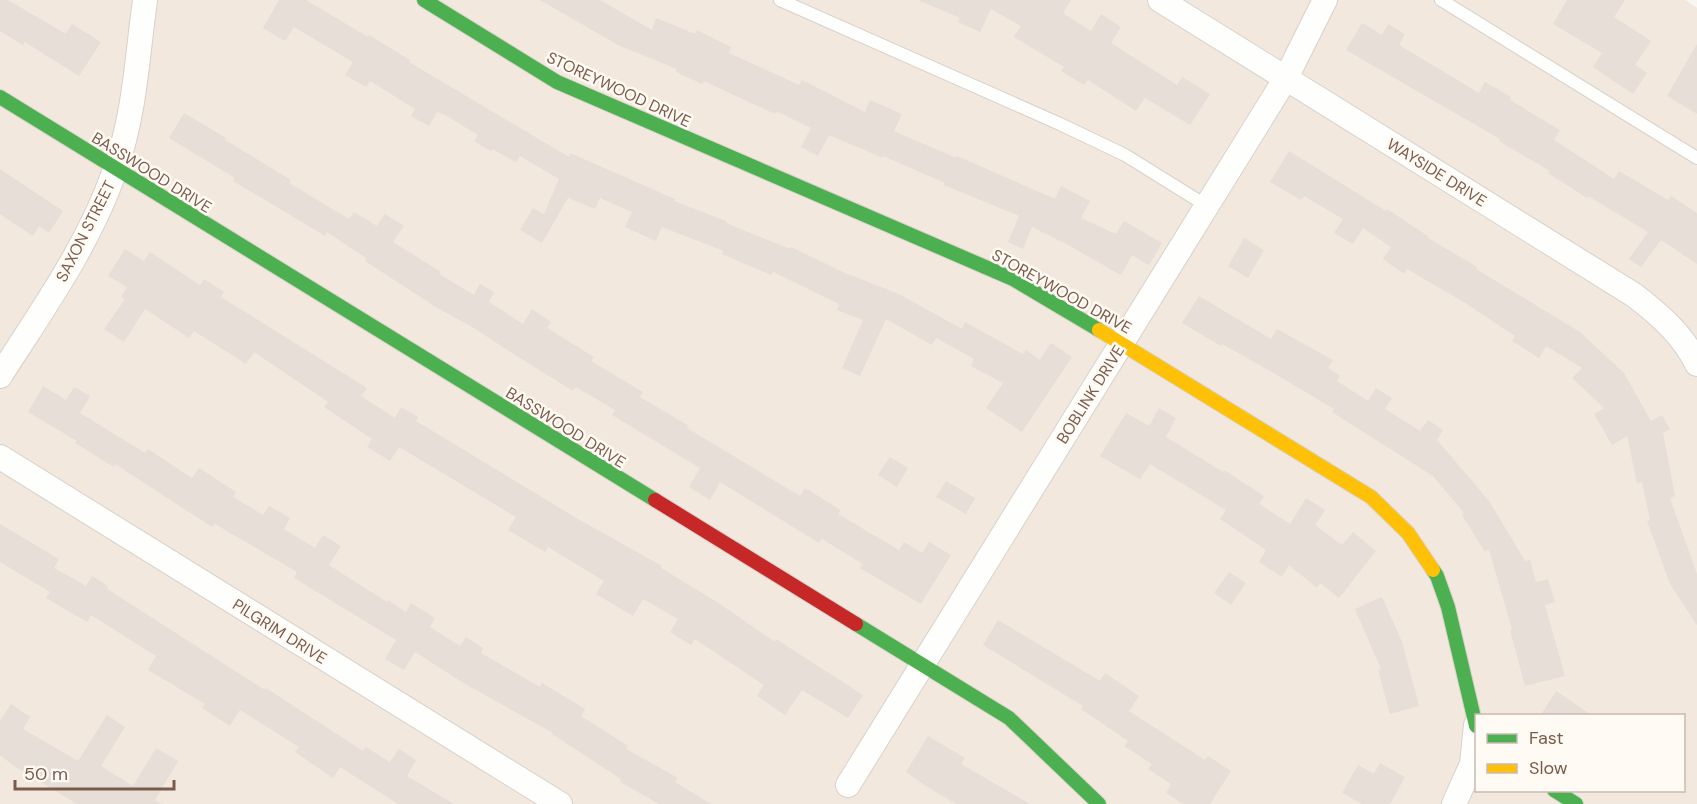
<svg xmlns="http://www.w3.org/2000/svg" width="1697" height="804" font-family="'DM Sans',sans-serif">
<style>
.residential{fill:#f2e8de;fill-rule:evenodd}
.building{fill:#e6ded7}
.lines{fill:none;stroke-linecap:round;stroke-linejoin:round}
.lane-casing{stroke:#d7d1cb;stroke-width:14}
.street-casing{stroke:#d7d1cb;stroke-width:26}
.fast-casing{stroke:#d9d2cb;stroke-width:16}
.slow-casing{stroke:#d9d2cb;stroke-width:16}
.jam-casing{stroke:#d9d2cb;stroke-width:16}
.lane{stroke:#fefefd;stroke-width:12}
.street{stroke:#fefefd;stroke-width:24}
.fast{stroke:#4caf50;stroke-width:14}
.slow{stroke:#ffc107;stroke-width:14}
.jam{stroke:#c62828;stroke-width:14}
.labels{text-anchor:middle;stroke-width:5;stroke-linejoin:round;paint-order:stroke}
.street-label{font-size:16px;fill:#7a5c4d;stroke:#fffaf3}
</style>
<rect width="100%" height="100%" fill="#f9f5f0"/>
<path class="residential" d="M 0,0 L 1685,0 L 1697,8 L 1697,804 L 0,804 ZM 1476,716 L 1684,716 L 1684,790 L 1476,790 Z"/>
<path class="building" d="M 0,0 L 8,0 L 66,34 L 72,24 L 101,42 L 79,76 L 25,42 L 23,45 L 0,31 Z
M 279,0 L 306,0 L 368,37 L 369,35 L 410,60 L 409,62 L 569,157 L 570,153 L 675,199 L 674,201 L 726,221 L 726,223 L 790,249 L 791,247 L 843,272 L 901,295 L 962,329 L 965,322 L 1023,354 L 1026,350 L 1040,360 L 1051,343 L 1072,357 L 1022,432 L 986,408 L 1003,383 L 971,366 L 974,359 L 936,338 L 932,345 L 886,319 L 860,376 L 842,368 L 863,320 L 837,310 L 839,304 L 773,272 L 771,275 L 722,254 L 724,251 L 662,227 L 656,241 L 625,227 L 632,212 L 600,198 L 595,209 L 568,198 L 542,243 L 520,230 L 533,208 L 544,214 L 559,179 L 520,156 L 516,162 L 492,149 L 491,151 L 474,141 L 478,135 L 445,115 L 437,112 L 429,126 L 411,116 L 415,109 L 370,81 L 366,87 L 345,75 L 353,62 L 294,27 L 285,41 L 263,28 Z
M 540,0 L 600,0 L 652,30 L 656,18 L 695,34 L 697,30 L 731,47 L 729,53 L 799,85 L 802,80 L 865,112 L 870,100 L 902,114 L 894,131 L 956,158 L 957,156 L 1055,199 L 1061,186 L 1090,201 L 1081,218 L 1116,234 L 1124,221 L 1162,243 L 1149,265 L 1132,255 L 1121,275 L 1070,246 L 1032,227 L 1023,249 L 1008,242 L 1019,216 L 944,185 L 945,183 L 883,156 L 883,158 L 829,135 L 818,156 L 801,147 L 811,128 L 776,111 L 775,114 L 704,81 L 702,84 L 676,72 L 677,69 L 620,46 Z
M 918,0 L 1071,0 L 1063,13 L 1091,31 L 1101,14 L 1121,27 L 1111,43 L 1177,85 L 1182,77 L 1210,94 L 1190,125 L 1145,98 L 1136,111 L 1088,80 L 1084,85 L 1061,71 L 1064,67 L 1014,37 L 1021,26 L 991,9 L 980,32 L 958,22 L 960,18 Z
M 1567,0 L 1625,0 L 1614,17 L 1651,41 L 1635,65 L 1647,73 L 1633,94 L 1593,67 L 1602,53 L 1553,24 Z
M 1362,23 L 1382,35 L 1388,24 L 1405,34 L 1399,45 L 1479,93 L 1485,82 L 1511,97 L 1510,100 L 1560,130 L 1554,140 L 1614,179 L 1619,171 L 1668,200 L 1671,196 L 1697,213 L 1697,264 L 1661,240 L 1641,267 L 1629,259 L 1648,232 L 1588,196 L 1587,198 L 1548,173 L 1550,171 L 1499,141 L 1500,139 L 1346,50 Z
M 1697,44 L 1697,114 L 1667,96 Z
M 184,113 L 226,138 L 225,140 L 291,180 L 289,183 L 349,219 L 354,212 L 377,226 L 385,214 L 404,226 L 393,242 L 441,272 L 439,274 L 474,295 L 480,284 L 494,292 L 489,302 L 523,324 L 532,309 L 551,322 L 547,328 L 594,357 L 591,361 L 643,392 L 640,397 L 689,426 L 687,428 L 800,496 L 805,488 L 841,510 L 838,514 L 899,550 L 904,542 L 922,553 L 929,542 L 951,555 L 921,604 L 860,568 L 863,564 L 822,539 L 819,543 L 720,482 L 710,500 L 689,487 L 700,468 L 612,415 L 615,410 L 576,387 L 573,391 L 512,353 L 474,328 L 436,307 L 365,261 L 366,258 L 327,232 L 325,236 L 287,213 L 233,181 L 235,178 L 169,138 Z
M 1289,151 L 1386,211 L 1387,209 L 1429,237 L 1428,238 L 1477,267 L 1476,269 L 1580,332 L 1624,373 L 1651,421 L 1662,415 L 1670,429 L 1663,433 L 1675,496 L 1670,498 L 1697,574 L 1697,625 L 1670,584 L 1647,521 L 1650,520 L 1642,482 L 1637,483 L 1627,436 L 1612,445 L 1594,414 L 1604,408 L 1572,378 L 1582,368 L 1546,346 L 1539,358 L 1512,341 L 1515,336 L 1467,304 L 1407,269 L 1404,274 L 1383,259 L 1391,247 L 1363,228 L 1353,244 L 1334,233 L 1343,219 L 1304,196 L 1301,200 L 1270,182 Z
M 0,169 L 63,211 L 49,233 L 39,226 L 33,236 L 0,214 Z
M 1244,238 L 1264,250 L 1248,278 L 1228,266 Z
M 125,249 L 144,261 L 150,252 L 200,285 L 204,279 L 224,292 L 221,297 L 367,388 L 361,396 L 395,418 L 401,407 L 418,417 L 416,421 L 578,519 L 662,566 L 661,568 L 717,602 L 775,642 L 776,639 L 863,695 L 848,718 L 802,690 L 785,715 L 757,696 L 764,685 L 695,639 L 691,645 L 670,632 L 678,619 L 643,599 L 633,616 L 596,594 L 604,581 L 548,547 L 545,552 L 508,530 L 516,517 L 399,447 L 390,461 L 367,447 L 372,439 L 324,407 L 328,402 L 254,352 L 246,364 L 194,331 L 189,338 L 145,309 L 124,342 L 104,329 L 125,299 L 121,297 L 127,287 L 108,276 Z
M 1199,296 L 1271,339 L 1277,329 L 1333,360 L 1328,368 L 1340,376 L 1337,381 L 1368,401 L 1376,388 L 1392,398 L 1385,409 L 1420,431 L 1428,420 L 1443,430 L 1437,440 L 1489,501 L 1525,561 L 1530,560 L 1536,582 L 1548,579 L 1555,602 L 1545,605 L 1565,676 L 1525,686 L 1510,630 L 1512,629 L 1489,550 L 1485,552 L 1462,515 L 1464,513 L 1433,476 L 1332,412 L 1334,409 L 1272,372 L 1222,344 L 1221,346 L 1182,323 Z
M 43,386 L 66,400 L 74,387 L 90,396 L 80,413 L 145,453 L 148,449 L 192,478 L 199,468 L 236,492 L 233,497 L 263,515 L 269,506 L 290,518 L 284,529 L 315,548 L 323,535 L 341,546 L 329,565 L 387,602 L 388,600 L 406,612 L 411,603 L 435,618 L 430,627 L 460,646 L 466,637 L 483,648 L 481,653 L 540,687 L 542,683 L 585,709 L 581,716 L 628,746 L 626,749 L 678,778 L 675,782 L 711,804 L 659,804 L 620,782 L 621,779 L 552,734 L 553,733 L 462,682 L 415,652 L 404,670 L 385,659 L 396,640 L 294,578 L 297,572 L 215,524 L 212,527 L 115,464 L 114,467 L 75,443 L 77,441 L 28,412 Z
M 1159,408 L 1176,418 L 1166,437 L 1223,472 L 1224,470 L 1264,496 L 1259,504 L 1290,524 L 1306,498 L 1325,510 L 1315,525 L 1342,545 L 1353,532 L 1376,551 L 1339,598 L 1320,583 L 1317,588 L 1289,565 L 1282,577 L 1259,562 L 1266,550 L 1220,519 L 1226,510 L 1150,464 L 1140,479 L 1100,456 L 1126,413 L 1149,426 Z
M 890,457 L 908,468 L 897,487 L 878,475 Z
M 946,481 L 975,498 L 966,514 L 936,497 Z
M 0,524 L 59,559 L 54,568 L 86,586 L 92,576 L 108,586 L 107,589 L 265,690 L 266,688 L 363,751 L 366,747 L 390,762 L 399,749 L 416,760 L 407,776 L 454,804 L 398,804 L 340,767 L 333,778 L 295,752 L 299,747 L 240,710 L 230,726 L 202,708 L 205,704 L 148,670 L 156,656 L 91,615 L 87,622 L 46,598 L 50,592 L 0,562 Z
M 1229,572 L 1246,583 L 1231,605 L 1214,593 Z
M 1382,597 L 1402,642 L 1419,706 L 1390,714 L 1378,670 L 1381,669 L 1355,609 Z
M 998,620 L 1100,681 L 1105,673 L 1139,696 L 1129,711 L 1205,760 L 1208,756 L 1231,771 L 1210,804 L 1183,804 L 1166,793 L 1171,784 L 1148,769 L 1152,764 L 1124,746 L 1128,741 L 1081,709 L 1083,706 L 983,645 Z
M 1556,691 L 1593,716 L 1540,716 Z
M 11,704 L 30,717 L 23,729 L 78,761 L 107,715 L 125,727 L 101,766 L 133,786 L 156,748 L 178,761 L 155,800 L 162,804 L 77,804 L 14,766 L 0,755 L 0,721 Z
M 928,736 L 965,758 L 961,764 L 1030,804 L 956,804 L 926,786 L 906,772 Z
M 1380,763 L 1405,777 L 1390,804 L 1362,804 L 1342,793 L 1358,765 L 1374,774 Z"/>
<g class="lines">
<defs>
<path id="lane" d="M 780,0 L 1060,124 L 1125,155 L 1207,206
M 1441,0 L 1697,158"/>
<path id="street" d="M 1160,0 L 1634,295 C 1660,315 1683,335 1697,364
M 0,376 C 42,310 89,245 115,170 C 135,114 137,58 145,0
M 0,457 L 560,804
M 848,785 L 1286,78 L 1325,0
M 1454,804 L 1472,764 L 1476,725"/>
<path id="fast" d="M 424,0 L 557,82 L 1013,279 L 1099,330
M 0,97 L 655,500
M 1433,570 L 1437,576 L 1448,607 L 1476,726
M 856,624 L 1009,718 L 1099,804
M 1554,790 L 1576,804"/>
<path id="slow" d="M 1099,330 L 1371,497 L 1408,533 L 1433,570"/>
<path id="jam" d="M 655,500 L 856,624"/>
</defs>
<use href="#lane" class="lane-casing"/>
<use href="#street" class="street-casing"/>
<use href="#fast" class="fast-casing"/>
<use href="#slow" class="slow-casing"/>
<use href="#jam" class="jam-casing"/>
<use href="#lane" class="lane"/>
<use href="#street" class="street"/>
<use href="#fast" class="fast"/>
<use href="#slow" class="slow"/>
<use href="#jam" class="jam"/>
</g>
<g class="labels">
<g class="street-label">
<text transform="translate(619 89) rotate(25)" y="6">STOREYWOOD DRIVE</text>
<text transform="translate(152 172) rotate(32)" y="6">BASSWOOD DRIVE</text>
<text transform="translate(1437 172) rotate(32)" y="6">WAYSIDE DRIVE</text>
<text transform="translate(85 231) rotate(-63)" y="6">SAXON STREET</text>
<text transform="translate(1062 291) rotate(29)" y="6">STOREYWOOD DRIVE</text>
<text transform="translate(1090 394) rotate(-58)" y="6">BOBLINK DRIVE</text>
<text transform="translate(566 427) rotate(32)" y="6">BASSWOOD DRIVE</text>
<text transform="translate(280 631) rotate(32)" y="6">PILGRIM DRIVE</text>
</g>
</g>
<rect x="1475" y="714" width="210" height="78" fill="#fffaf3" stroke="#cabbb1" stroke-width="1.5"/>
<rect x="1487" y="734" width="30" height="9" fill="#4caf50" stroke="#cabbb1" stroke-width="1.5"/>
<text x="1529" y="744" font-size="18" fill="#7a5c4d">Fast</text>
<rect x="1487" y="764" width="30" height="9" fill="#ffc107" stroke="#cabbb1" stroke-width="1.5"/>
<text x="1529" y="774" font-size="18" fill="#7a5c4d">Slow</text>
<path d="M15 780v9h159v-9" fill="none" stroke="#7a5c4d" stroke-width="3"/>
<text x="24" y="780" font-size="18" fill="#7a5c4d" stroke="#fffaf3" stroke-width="4.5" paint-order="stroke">50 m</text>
</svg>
